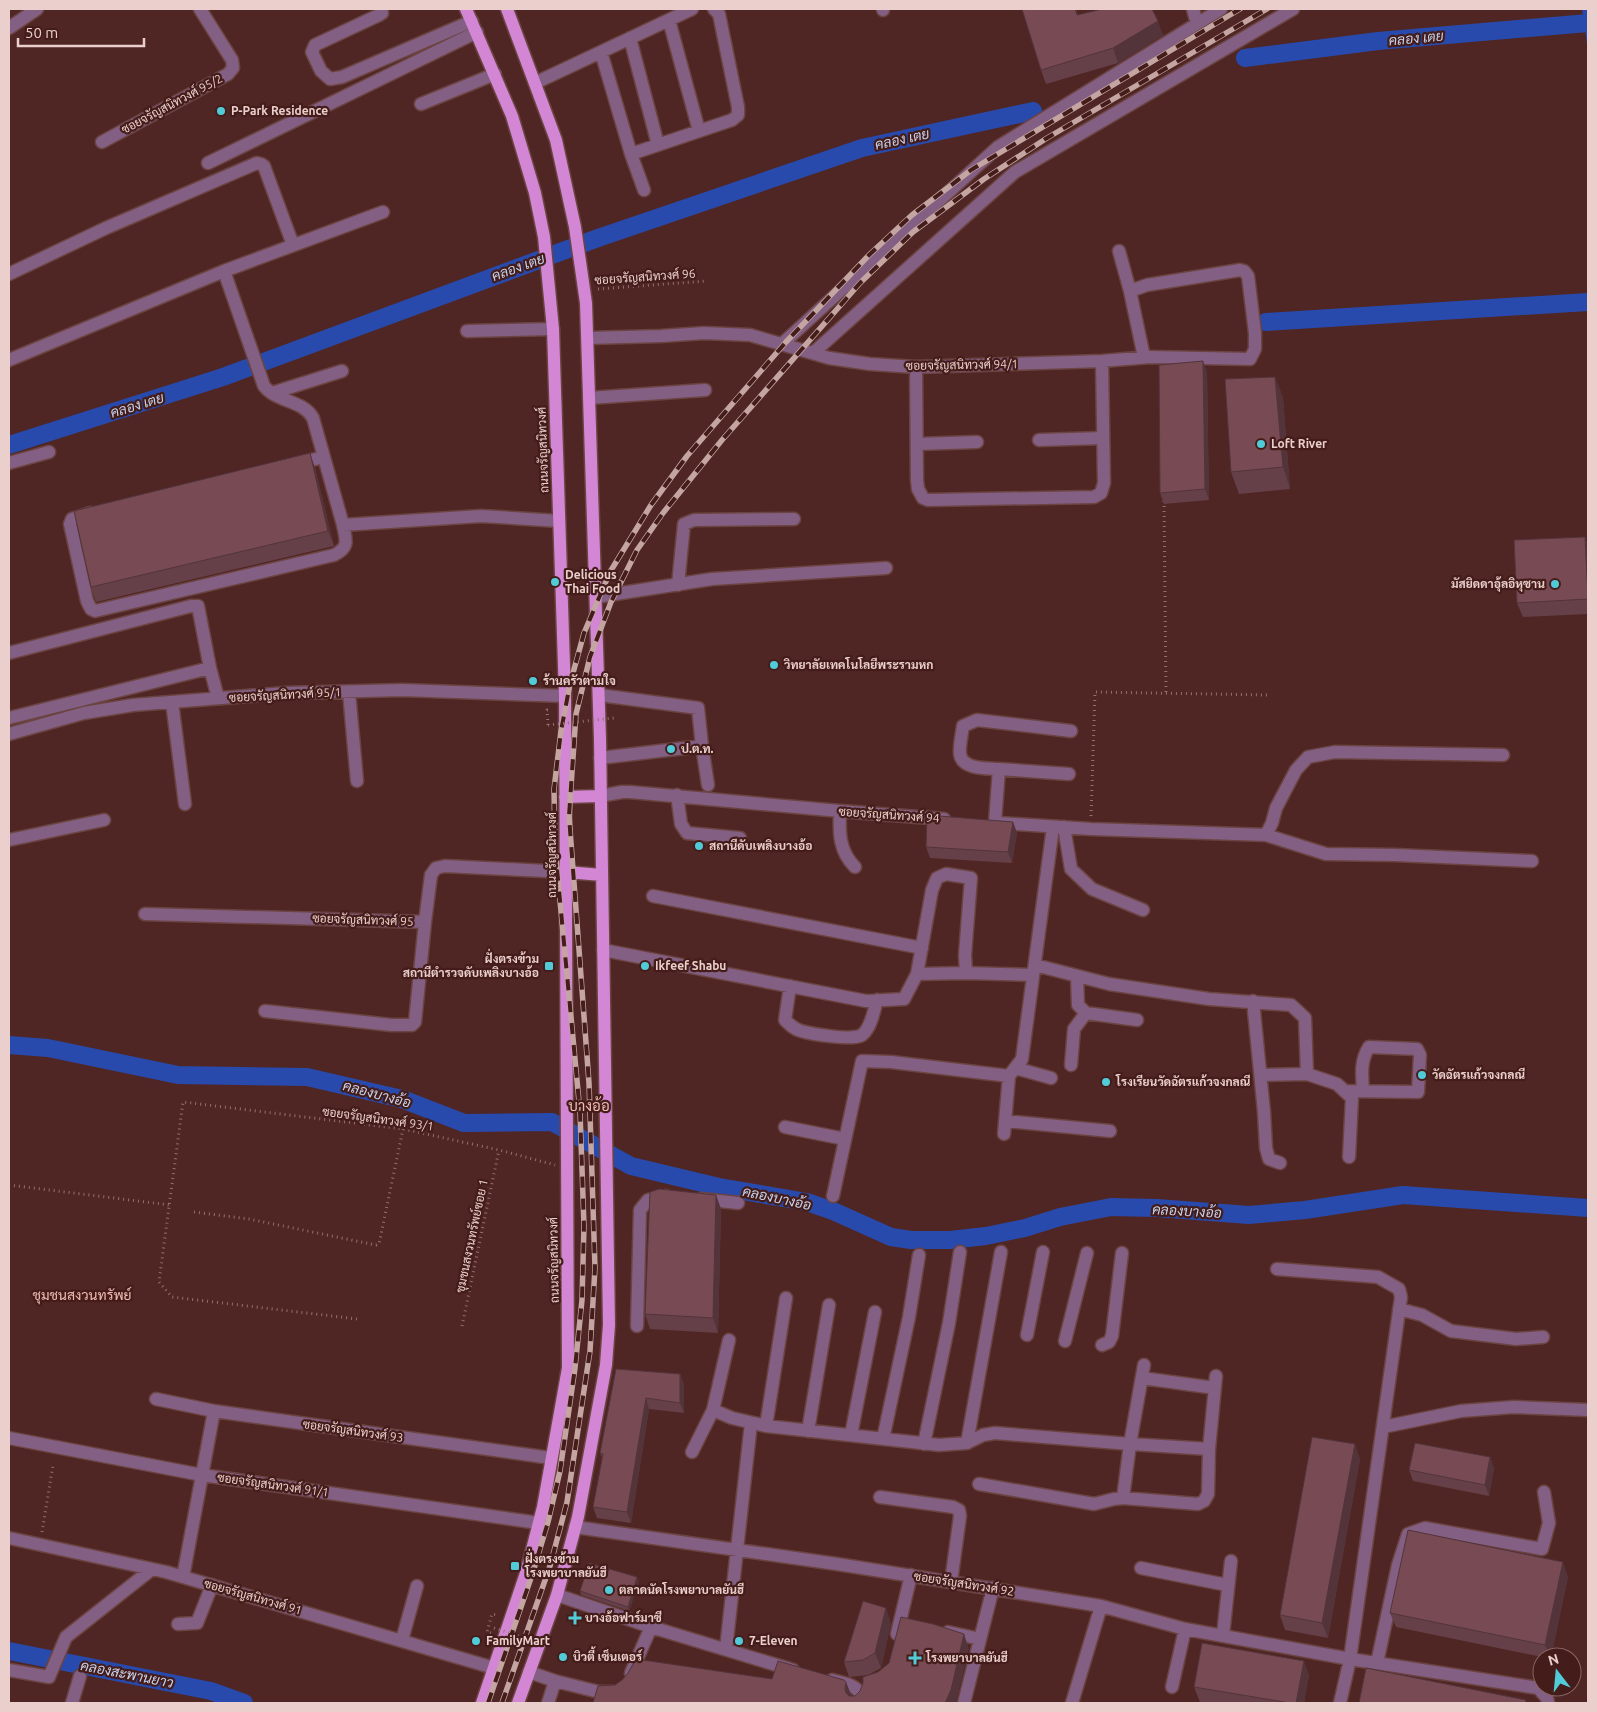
<svg xmlns="http://www.w3.org/2000/svg" width="1597" height="1712" font-family="Ubuntu,Sarabun,sans-serif">
<style>
.water{fill:#294aad}
.lines{fill:none;stroke-linecap:round;stroke-linejoin:round}
.canal{stroke:#294aad;stroke-width:18}
.minor-casing{stroke:#6b4441;stroke-width:15}
.major-casing{stroke:#6b4441;stroke-width:15}
.path{stroke:#93706d;stroke-width:3;stroke-dasharray:1 4;stroke-linecap:butt}
.minor{stroke:#845f84;stroke-width:12}
.major{stroke:#d286d4;stroke-width:12}
.rail-casing{stroke:#c4a5a2;stroke-width:5.5}
.rail{stroke:#441c19;stroke-width:4;stroke-dasharray:11;stroke-linecap:butt}
.path-bridge{stroke:#93706d;stroke-width:3;stroke-dasharray:1 4;stroke-linecap:butt}
.wall{fill:#664048}
.shaded-wall{fill:#53343b}
.building{fill:#774a54;stroke:#53343b}
.poi-dot{fill:#52cbd9;stroke:#441c19;stroke-width:2}
.labels{text-anchor:middle;stroke-width:4.5;stroke-linejoin:round;paint-order:stroke}
.street-label{font-size:12px;fill:#ebcfcc;stroke:#441c19}
.poi-label{font-size:12px;font-weight:bold;fill:#ebcfcc;stroke:#441c19;text-anchor:start}
.water-label{font-size:14px;font-style:italic;fill:#c6d2ec;stroke:#441c19}
.neighbourhood-label{font-size:14px;fill:#f1bcb6;stroke:#441c19}
.quarter-label{font-size:15px;fill:#f1bcb6;stroke:#441c19}
</style>
<rect width="100%" height="100%" fill="#4f2623"/>
<path class="water" d="M 1582,9 L 1588,9 L 1588,51 Z"/>
<g class="lines">
<path class="canal" d="M 1245,58 L 1378,41 L 1588,23
M 1266,322 L 1588,302
M 9,445 L 223,377 L 598,238 L 862,148 L 1033,111
M 9,1045 L 48,1048 L 178,1075 L 307,1077 L 402,1099 L 464,1123 L 552,1122 L 631,1166 L 719,1187 L 807,1202 L 833,1211 L 891,1237 L 911,1240 L 950,1240 L 986,1236 L 1025,1228 L 1060,1217 L 1111,1207 L 1157,1208 L 1249,1215 L 1305,1210 L 1403,1195 L 1588,1208
M 9,1651 L 211,1691 L 244,1703"/>
<defs>
<path id="minor" d="M 381,9 L 382,13 L 379,15 L 315,45 L 312,52 L 321,71 L 330,79 L 342,77 L 472,21
M 883,9 L 883,10
M 1193,9 L 1197,24
M 669,20 L 699,131
M 9,28 L 37,9
M 630,38 L 658,145
M 601,52 L 631,154 L 732,120 L 738,115 L 738,107 L 719,14 L 714,9
M 535,83 L 692,9
M 421,104 L 495,74
M 102,142 L 228,74 L 233,68 L 232,60 L 200,9
M 631,154 L 644,190
M 208,163 L 477,32
M 1119,251 L 1130,291
M 224,271 L 264,386 C 276,402 303,400 313,418 L 343,525 L 481,516 L 559,521
M 9,274 L 106,228 L 257,163 L 261,164 L 264,166 L 293,245
M 467,331 L 553,329
M 588,338 L 661,336 L 704,333 L 750,335 L 829,358 L 870,364 L 916,367 L 1102,361 L 1150,357 L 1250,359 L 1255,349 L 1255,333 L 1248,276 L 1244,271 L 1240,270 L 1147,285 L 1130,291 L 1144,357
M 782,344 L 998,147 L 1221,9
M 813,353 L 1015,172 L 1293,9
M 9,360 L 224,271 L 383,212
M 916,367 L 917,480 L 918,489 L 923,498 L 928,500 L 1094,497 L 1101,493 L 1104,483 L 1102,361
M 272,393 L 342,371
M 589,398 L 705,390
M 1039,440 L 1103,438
M 917,444 L 977,442
M 9,463 L 49,452
M 295,464 L 324,457
M 91,513 L 72,519 L 70,524 L 87,601 L 91,609 L 95,611 L 334,555 C 350,547 346,540 343,525
M 678,585 L 684,524 L 694,520 L 794,519
M 596,597 L 712,579 L 886,568
M 9,653 L 191,606 L 198,606 L 210,668
M 349,692 L 357,781
M 599,695 L 698,708 L 702,746
M 172,702 L 185,804
M 9,718 L 210,668 L 218,698
M 9,734 L 84,713 L 133,705 L 286,693 L 403,690 L 565,696
M 600,758 L 702,746 L 708,785
M 999,769 L 1069,774
M 677,795 L 681,824 L 687,833 L 740,838
M 600,796 L 622,792 L 630,792 L 840,811 L 944,819
M 840,811 C 839,833 839,851 855,867
M 995,822 L 999,769 C 988,768 962,770 960,754 C 959,746 962,734 963,726 L 977,720 L 1071,731
M 999,823 L 1091,829 L 1266,835 L 1326,854 L 1395,855 L 1532,861
M 1064,827 L 1071,869 L 1092,889 L 1143,910
M 1266,835 L 1272,823 L 1276,808 L 1296,770 L 1308,757 L 1335,752 L 1503,755
M 9,840 L 104,820
M 653,896 L 922,948
M 145,914 L 425,922 L 431,875 L 436,868 L 445,866 L 566,872
M 603,950 L 866,1001 L 904,999 L 917,974 L 966,973 L 1033,975
M 1035,965 L 1109,984 L 1209,999 L 1291,1005 L 1305,1018 L 1307,1074 L 1337,1084 L 1352,1098 L 1349,1157
M 917,974 L 932,890 L 937,878 L 946,874 L 971,878 L 965,955 L 966,973
M 1077,976 L 1078,1005 L 1086,1013 L 1137,1020
M 790,986 L 785,1020 C 790,1025 794,1029 801,1031 C 812,1034 852,1041 862,1035 C 871,1028 874,1011 877,1000
M 1253,1001 L 1264,1112 L 1266,1148 L 1269,1159 L 1280,1163
M 265,1011 L 391,1025 L 412,1025 L 415,1022 L 425,922
M 1071,1065 L 1074,1029 L 1086,1013
M 1015,1068 L 1051,1078
M 1261,1075 L 1307,1074
M 1345,1091 L 1418,1092 L 1420,1055 L 1417,1049 L 1369,1047 C 1360,1061 1362,1075 1363,1091
M 1005,1121 L 1110,1131
M 785,1127 L 845,1139
M 1004,1134 L 1009,1076 L 1022,1059 L 1053,827
M 833,1196 L 862,1061 L 891,1062 L 1009,1076
M 701,1199 L 738,1203
M 1277,1269 L 1378,1277 L 1399,1289 L 1401,1297 L 1350,1659 L 1340,1703
M 1399,1309 L 1422,1315 L 1451,1331 L 1516,1339 L 1543,1337
M 637,1326 L 640,1210 L 648,1200 L 666,1196
M 1027,1335 L 1043,1252
M 729,1340 L 713,1410 L 732,1418 L 766,1426 L 939,1445 L 967,1443 L 983,1435 L 995,1433 L 1130,1444 L 1123,1498 L 1198,1504 L 1204,1501 L 1208,1494 L 1209,1449 L 1216,1376
M 1065,1341 L 1087,1253
M 1102,1345 L 1109,1342 L 1112,1336 L 1122,1253
M 1144,1365 L 1130,1444 L 1209,1449
M 1142,1378 L 1215,1388
M 156,1399 L 214,1411 L 551,1458
M 766,1426 L 786,1298
M 1383,1427 L 1461,1411 L 1514,1407 L 1588,1410
M 808,1431 L 829,1305
M 851,1435 L 875,1312
M 9,1438 L 202,1475 L 539,1523
M 883,1439 L 909,1317 L 919,1255
M 967,1443 L 1001,1252
M 924,1444 L 949,1323 L 960,1252
M 692,1452 L 713,1410
M 979,1484 L 1094,1504 L 1114,1499 L 1123,1498
M 880,1497 L 953,1507 L 959,1510 L 960,1516 L 951,1582
M 575,1527 L 837,1564 L 1101,1606 L 1185,1629 L 1350,1659 L 1538,1688 L 1547,1698 L 1548,1703
M 9,1538 L 166,1572 L 494,1668
M 1141,1568 L 1227,1585
M 183,1577 L 214,1411
M 557,1595 L 651,1627 L 793,1670
M 178,1624 L 197,1623 L 212,1585
M 948,1632 L 980,1639
M 897,1634 L 911,1575
M 1223,1635 L 1231,1561
M 402,1640 L 417,1586
M 726,1649 L 751,1423
M 1377,1663 L 1398,1565 L 1408,1534 L 1425,1528 L 1542,1549 L 1549,1523 L 1544,1492
M 9,1670 L 49,1677 L 66,1637 L 152,1569
M 529,1672 L 555,1681
M 631,1673 L 651,1627
M 832,1680 C 842,1683 856,1684 861,1695 L 858,1703
M 1172,1687 L 1185,1629
M 72,1703 L 80,1676
M 548,1703 L 555,1681 L 599,1692 L 614,1692
M 964,1703 L 993,1588
M 1072,1703 L 1101,1606"/>
<path id="major" d="M 466,9 L 512,116 L 535,193 L 544,237 L 553,329 L 565,696 L 568,1368 L 543,1507 L 526,1573 L 482,1703
M 507,9 L 556,140 L 575,227 L 586,303 L 600,739 L 609,1325 L 606,1365 L 578,1517 L 557,1595 L 518,1703
M 565,797 L 600,796
M 566,872 L 602,875"/>
</defs>
<use href="#minor" class="minor-casing"/>
<use href="#major" class="major-casing"/>
<path class="path" d="M 598,289 L 707,281
M 1164,501 L 1166,693
M 548,725 L 547,710 L 549,710
M 1091,816 L 1095,692 L 1268,695
M 9,1185 L 170,1205
M 194,1212 L 249,1219 L 376,1245 L 379,1244 L 403,1129
M 357,1319 L 172,1297 L 159,1282 L 183,1102 L 403,1129 L 499,1150 L 555,1165
M 462,1326 L 499,1150
M 42,1532 L 53,1465
M 491,1633 L 487,1632 L 492,1614 L 497,1615"/>
<use href="#minor" class="minor"/>
<use href="#major" class="major"/>
<defs>
<path id="rail" d="M 488,1703 L 533,1572 L 548,1522 L 560,1471 L 575,1368 L 582,1300 L 584,1226 L 580,1112 L 555,848 L 554,789 L 561,731 L 570,684 L 584,633 L 610,572 L 651,505 L 687,456 L 786,342 L 869,255 L 912,215 L 971,170 L 1240,9
M 502,1703 L 550,1566 L 567,1502 L 590,1351 L 595,1268 L 589,1083 L 569,816 L 576,714 L 590,657 L 611,602 L 637,550 L 663,513 L 722,440 L 860,283 L 913,232 L 984,179 L 1047,138 L 1267,9"/>
</defs>
<use href="#rail" class="rail-casing"/>
<use href="#rail" class="rail"/>
<path class="path-bridge" d="M 548,725 L 614,718
M 494,1628 L 547,1645"/>
</g>
<path class="wall" d="M 1022,9 L 1076,9 L 1078,15 L 1163,35 L 1118,63 L 1046,84 L 1041,70 Z
M 1207,372 L 1209,500 L 1164,504 L 1160,493 Z
M 1275,377 L 1283,398 L 1290,489 L 1239,494 L 1231,472 Z
M 315,468 L 334,546 L 96,602 L 91,587 Z
M 1585,537 L 1588,547 L 1588,614 L 1523,617 L 1517,603 Z
M 1013,822 L 1017,833 L 1012,863 L 930,858 L 926,847 Z
M 721,1209 L 718,1333 L 650,1329 L 645,1314 Z
M 616,1369 L 680,1374 L 684,1385 L 684,1413 L 649,1409 L 631,1523 L 597,1518 L 593,1507 L 602,1458 L 600,1453 Z
M 1490,1457 L 1494,1468 L 1489,1496 L 1413,1481 L 1409,1470 Z
M 1360,1459 L 1328,1638 L 1285,1630 L 1280,1615 Z
M 1568,1577 L 1551,1657 L 1542,1657 L 1396,1627 L 1390,1613 Z
M 639,1581 L 629,1611 L 581,1595 L 580,1591 Z
M 891,1623 L 881,1668 L 868,1675 L 849,1677 L 844,1662 Z
M 1309,1675 L 1304,1703 L 1209,1703 L 1200,1702 L 1194,1687 Z"/>
<path class="shaded-wall" d="M 1158,21 L 1163,35 L 1118,63 L 1113,48 Z
M 1203,361 L 1207,372 L 1209,500 L 1205,489 Z
M 1275,377 L 1283,398 L 1290,489 L 1283,467 Z
M 310,453 L 315,468 L 334,546 L 328,531 Z
M 1585,537 L 1588,547 L 1588,601 L 1588,599 Z
M 1013,822 L 1017,833 L 1012,863 L 1008,852 Z
M 716,1195 L 721,1209 L 718,1333 L 713,1318 Z
M 680,1374 L 684,1385 L 684,1413 L 680,1403 Z
M 646,1398 L 649,1409 L 631,1523 L 627,1512 Z
M 1355,1444 L 1360,1459 L 1328,1638 L 1322,1623 Z
M 1490,1457 L 1494,1468 L 1489,1496 L 1485,1485 Z
M 1563,1562 L 1568,1577 L 1551,1657 L 1550,1657 L 1545,1645 Z
M 637,1577 L 639,1581 L 629,1611 L 628,1607 Z
M 886,1608 L 891,1623 L 881,1668 L 875,1653 Z
M 964,1634 L 969,1649 L 956,1703 L 945,1703 Z
M 1304,1661 L 1309,1675 L 1304,1703 L 1296,1703 Z
M 846,1682 L 852,1697 L 850,1703 L 845,1689 Z"/>
<path class="building" d="M 1022,9 L 1075,9 L 1077,15 L 1102,9 L 1152,9 L 1158,21 L 1113,48 L 1041,70 Z
M 1203,361 L 1205,489 L 1160,493 L 1159,365 Z
M 1275,377 L 1283,467 L 1231,472 L 1225,379 Z
M 310,453 L 328,531 L 91,587 L 74,511 Z
M 1585,537 L 1588,599 L 1517,603 L 1514,540 Z
M 927,815 L 1013,822 L 1008,852 L 926,847 Z
M 659,1189 L 716,1195 L 713,1318 L 645,1314 L 650,1192 Z
M 616,1369 L 680,1374 L 680,1403 L 646,1398 L 627,1512 L 593,1507 L 603,1454 L 600,1453 Z
M 1312,1437 L 1355,1444 L 1322,1623 L 1280,1615 Z
M 1415,1443 L 1490,1457 L 1485,1485 L 1409,1470 Z
M 1408,1530 L 1563,1562 L 1545,1645 L 1390,1613 Z
M 589,1563 L 637,1577 L 628,1607 L 580,1591 Z
M 863,1601 L 886,1608 L 875,1653 L 863,1660 L 844,1662 Z
M 901,1617 L 933,1624 L 964,1634 L 951,1690 L 945,1703 L 593,1703 L 598,1686 L 615,1685 L 622,1680 L 628,1673 L 636,1659 L 772,1679 L 778,1661 L 844,1680 L 846,1682 L 845,1689 L 846,1693 L 849,1696 L 855,1696 L 860,1691 L 863,1683 L 863,1677 L 878,1672 L 889,1663 Z
M 1202,1643 L 1304,1661 L 1296,1703 L 1290,1703 L 1194,1687 Z
M 1366,1668 L 1526,1700 L 1525,1703 L 1359,1703 Z"/>
<g class="poi-dot">
<circle cx="221" cy="111" r="5"/>
<circle cx="1261" cy="444" r="5"/>
<circle cx="555" cy="582" r="5"/>
<circle cx="1555" cy="584" r="5"/>
<circle cx="774" cy="665" r="5"/>
<circle cx="533" cy="681" r="5"/>
<circle cx="671" cy="749" r="5"/>
<circle cx="699" cy="846" r="5"/>
<rect x="544" y="961" width="10" height="10" rx="2.5"/>
<circle cx="645" cy="966" r="5"/>
<circle cx="1422" cy="1075" r="5"/>
<circle cx="1106" cy="1082" r="5"/>
<rect x="510" y="1561" width="10" height="10" rx="2.5"/>
<circle cx="609" cy="1590" r="5"/>
<path d="M572.5 1610.5h5v5h5v5h-5v5h-5v-5h-5v-5h5z"/>
<circle cx="476" cy="1641" r="5"/>
<circle cx="739" cy="1641" r="5"/>
<circle cx="563" cy="1657" r="5"/>
<path d="M912.5 1650.5h5v5h5v5h-5v5h-5v-5h-5v-5h5z"/>
</g>
<g class="labels">
<g class="street-label">
<text transform="translate(172 104) rotate(-28)" y="4">ซอยจรัญสนิทวงศ์ 95/2</text>
<text transform="translate(645 277) rotate(-4)" y="4">ซอยจรัญสนิทวงศ์ 96</text>
<text transform="translate(962 365) rotate(-1)" y="4">ซอยจรัญสนิทวงศ์ 94/1</text>
<text transform="translate(543 450) rotate(-92)" y="4">ถนนจรัญสนิทวงศ์</text>
<text transform="translate(285 695) rotate(-3)" y="4">ซอยจรัญสนิทวงศ์ 95/1</text>
<text transform="translate(889 815) rotate(4)" y="4">ซอยจรัญสนิทวงศ์ 94</text>
<text transform="translate(552 855) rotate(-90)" y="4">ถนนจรัญสนิทวงศ์</text>
<text transform="translate(363 920) rotate(2)" y="4">ซอยจรัญสนิทวงศ์ 95</text>
<text transform="translate(378 1119) rotate(8)" y="4">ซอยจรัญสนิทวงศ์ 93/1</text>
<text transform="translate(472 1236) rotate(-78)" y="4">ชุมชนสงวนทรัพย์ซอย 1</text>
<text transform="translate(554 1260) rotate(-91)" y="4">ถนนจรัญสนิทวงศ์</text>
<text transform="translate(353 1431) rotate(8)" y="4">ซอยจรัญสนิทวงศ์ 93</text>
<text transform="translate(273 1485) rotate(8)" y="4">ซอยจรัญสนิทวงศ์ 91/1</text>
<text transform="translate(964 1584) rotate(9)" y="4">ซอยจรัญสนิทวงศ์ 92</text>
<text transform="translate(253 1597) rotate(16)" y="4">ซอยจรัญสนิทวงศ์ 91</text>
</g>
<g class="poi-label">
<text x="231" y="115">P-Park Residence</text>
<text x="1271" y="448">Loft River</text>
<text x="565" y="579">Delicious<tspan x="565" dy="14">Thai Food</tspan></text>
<text x="1545" y="588" text-anchor="end">มัสยิดดาอุ้ลอิหุซาน</text>
<text x="784" y="669">วิทยาลัยเทคโนโลยีพระรามหก</text>
<text x="543" y="685">ร้านครัวตามใจ</text>
<text x="681" y="753">ป.ต.ท.</text>
<text x="709" y="850">สถานีดับเพลิงบางอ้อ</text>
<text x="539" y="963" text-anchor="end">ฝั่งตรงข้าม<tspan x="539" dy="14">สถานีตำรวจดับเพลิงบางอ้อ</tspan></text>
<text x="655" y="970">Ikfeef Shabu</text>
<text x="1432" y="1079">วัดฉัตรแก้วจงกลณี</text>
<text x="1116" y="1086">โรงเรียนวัดฉัตรแก้วจงกลณี</text>
<text x="525" y="1563">ฝั่งตรงข้าม<tspan x="525" dy="14">โรงพยาบาลยันฮี</tspan></text>
<text x="619" y="1594">ตลาดนัดโรงพยาบาลยันฮี</text>
<text x="585" y="1622">บางอ้อฟาร์มาซี</text>
<text x="486" y="1645">FamilyMart</text>
<text x="749" y="1645">7-Eleven</text>
<text x="573" y="1661">บิวตี้ เซ็นเตอร์</text>
<text x="926" y="1662">โรงพยาบาลยันฮี</text>
</g>
<g class="water-label">
<text transform="translate(1416 38) rotate(-5)" y="5">คลอง เตย</text>
<text transform="translate(902 139) rotate(-12)" y="5">คลอง เตย</text>
<text transform="translate(518 267) rotate(-20)" y="5">คลอง เตย</text>
<text transform="translate(137 405) rotate(-17)" y="5">คลอง เตย</text>
<text transform="translate(377 1094) rotate(15)" y="5">คลองบางอ้อ</text>
<text transform="translate(777 1198) rotate(12)" y="5">คลองบางอ้อ</text>
<text transform="translate(1187 1211) rotate(3)" y="5">คลองบางอ้อ</text>
<text transform="translate(127 1674) rotate(11)" y="5">คลองสะพานยาว</text>
</g>
<g class="neighbourhood-label">
<text x="82" y="1300">ชุมชนสงวนทรัพย์</text>
</g>
<g class="quarter-label">
<text x="589" y="1111">บางอ้อ</text>
</g>
</g>
<rect width="1597" height="1712" fill="none" stroke="#ebcfcc" stroke-width="20"/>
<g transform="translate(1557 1672) rotate(344)"><circle r="24" fill="#441c19" stroke="#876461"/>
<path d="M0-4L9 19L0 12L-9 19Z" fill="#52cbd9"/>
<text y="-8" font-size="14" font-weight="bold" text-anchor="middle" fill="#ebcfcc">N</text>
</g>
<path d="M18 38v8h126v-8" fill="none" stroke="#ebcfcc" stroke-width="2.5"/>
<text x="25" y="38" font-size="15" fill="#ebcfcc" stroke="#441c19" stroke-width="4" paint-order="stroke">50 m</text>
</svg>
